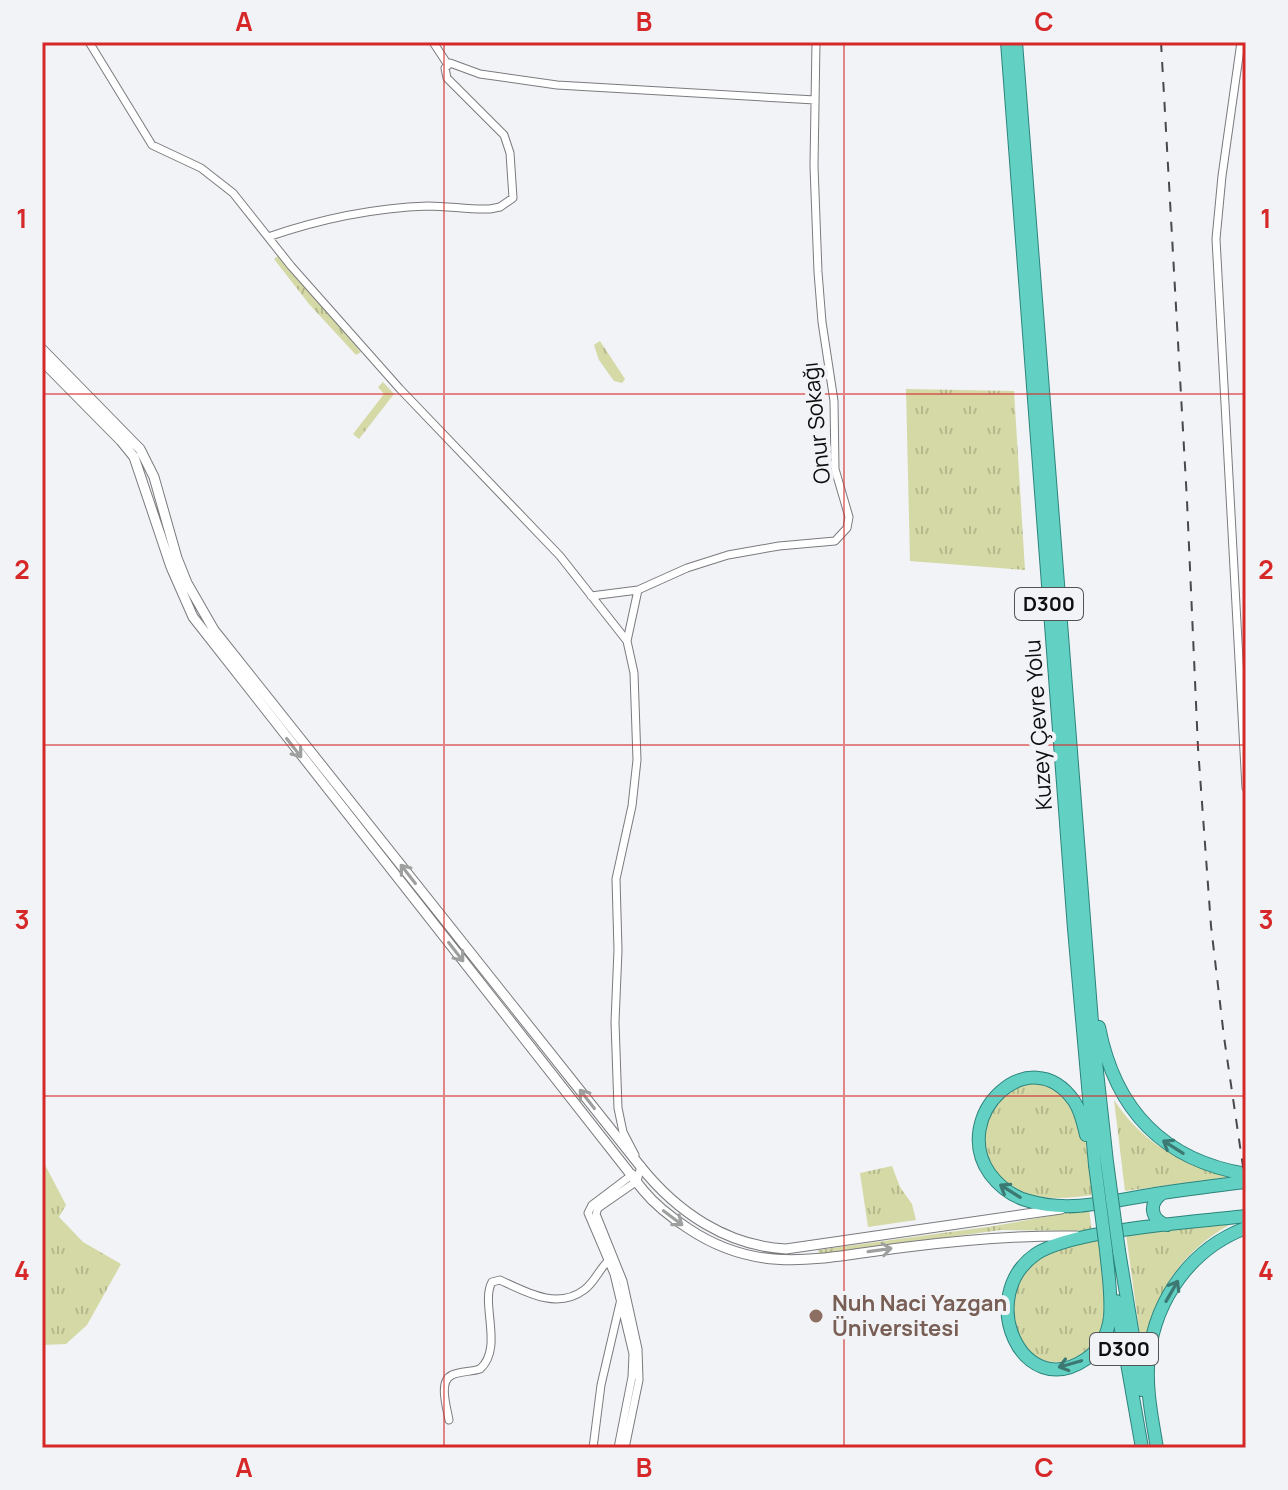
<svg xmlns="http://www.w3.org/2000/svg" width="1288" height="1490" font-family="Manrope,sans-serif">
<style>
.grass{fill:url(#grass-tufts)}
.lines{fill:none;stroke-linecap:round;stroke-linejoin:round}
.minor-casing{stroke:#7a7b7e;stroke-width:9}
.tertiary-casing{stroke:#7a7b7e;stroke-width:11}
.trunk-casing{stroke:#2c847c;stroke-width:14}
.minor{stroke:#fff;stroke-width:7}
.tertiary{stroke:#fff;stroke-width:9}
.trunk{stroke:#63d0c4;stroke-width:12}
.rail{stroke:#48494a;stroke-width:2;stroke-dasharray:10 10;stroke-linecap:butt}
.trunk-bridge-casing{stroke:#2c847c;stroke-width:14;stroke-linecap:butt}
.trunk-bridge{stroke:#63d0c4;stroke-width:12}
.oneway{stroke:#9e9f9f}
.oneway2{stroke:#3c7973}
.grid{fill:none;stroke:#d62828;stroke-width:2;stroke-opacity:0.55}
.education-dot{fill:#8d6e63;stroke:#f1f3f6;stroke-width:3}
.labels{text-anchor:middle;stroke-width:8;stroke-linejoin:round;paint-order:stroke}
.shield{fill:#f1f3f6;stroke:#515354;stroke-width:2}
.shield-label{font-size:20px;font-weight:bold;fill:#0d0e0f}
.street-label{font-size:22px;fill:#0d0e0f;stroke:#f1f3f6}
.education-label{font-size:22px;font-weight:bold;fill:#785e54;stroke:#f1f3f6;text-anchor:start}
.neatline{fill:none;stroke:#d62828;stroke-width:3}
.grid-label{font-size:26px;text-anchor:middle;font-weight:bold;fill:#d62828}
</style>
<defs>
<pattern id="grass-tufts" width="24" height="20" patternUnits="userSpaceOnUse" patternTransform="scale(2)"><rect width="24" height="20" fill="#d5d9a6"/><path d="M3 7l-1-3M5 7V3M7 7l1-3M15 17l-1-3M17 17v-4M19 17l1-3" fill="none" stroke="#b6b98e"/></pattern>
</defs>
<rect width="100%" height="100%" fill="#f1f3f6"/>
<path class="grass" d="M 279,255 L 361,352 L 356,355 L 309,304 L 274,259 Z
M 600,341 L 625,379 L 622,383 L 614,381 L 599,360 L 594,345 Z
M 383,382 L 394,394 L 359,439 L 353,434 L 384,394 L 378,387 Z
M 906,389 L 1014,391 L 1025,570 L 910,561 Z
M 1018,1083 C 1027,1083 1042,1081 1050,1085 C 1087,1104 1088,1158 1094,1195 C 1055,1200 1013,1203 990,1165 C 988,1161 985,1158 984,1154 C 981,1143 985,1126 986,1115 Z
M 1114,1100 C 1147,1149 1182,1162 1237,1176 L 1125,1191 Z
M 42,1159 L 66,1205 L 59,1217 L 83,1242 L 121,1264 L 87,1325 L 66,1344 L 42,1345 Z
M 892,1166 L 900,1187 L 912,1204 L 916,1220 L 868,1227 L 860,1173 Z
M 1089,1209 L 1092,1231 L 1001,1230 L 819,1255 L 818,1250 L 994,1226 Z
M 1239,1220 C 1209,1234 1180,1259 1165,1289 C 1157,1308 1152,1331 1145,1350 L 1142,1351 L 1126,1234 Z
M 1100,1240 C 1103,1268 1114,1306 1101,1332 C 1095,1346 1083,1356 1069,1360 C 1033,1371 1008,1336 1011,1302 C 1013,1281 1032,1258 1051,1250 C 1066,1245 1084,1244 1100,1240 Z"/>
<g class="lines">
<defs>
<path id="minor" d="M 89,42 L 152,145 L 201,168 L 233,193 L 291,266 L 400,389 L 560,556 L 627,641 L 634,673 L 637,760 L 632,806 L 616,879 L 618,950 L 615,1022 L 618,1108 L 623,1132 L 635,1155
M 433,42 L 448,65
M 1241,42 L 1222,176 L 1216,239 L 1246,788
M 268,237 C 320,219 372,208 428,206 C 449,206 470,210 490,209 L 500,207 L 513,198 L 510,153 L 504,135 L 447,78 L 445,68 L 450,63 L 480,74 L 557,85 L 815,100
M 591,596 L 638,590 L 687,568 L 728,555 L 779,546 L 835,541 L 847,528 L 849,517 L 835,469 L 834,401 L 822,322 L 818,272 L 814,166 L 816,42
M 627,641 L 638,590
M 449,1420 C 447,1408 438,1381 452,1375 C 460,1371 471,1372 480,1369 C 504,1348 480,1303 492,1282 L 500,1280 C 526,1292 557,1310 584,1290 C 595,1282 599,1269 609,1260
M 593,1448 L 601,1385 L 621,1299
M 618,1448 L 632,1377 L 633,1354 L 614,1274 L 588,1213 L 592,1205 L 633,1174
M 625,1448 L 639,1380 L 638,1349 L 623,1281 L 596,1214 L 598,1208 L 637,1181 L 641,1166"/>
<path id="tertiary" d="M 42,349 L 140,449 L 154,477 L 177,558 L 187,583 L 214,630 L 641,1167 C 677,1212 727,1246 786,1249 L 1061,1209
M 42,361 L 121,441 L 134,457 L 171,567 L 193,617 L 643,1190 C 656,1206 672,1218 689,1229 C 763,1278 826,1256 907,1247 C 963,1240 1019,1235 1077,1236"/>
<path id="trunk" d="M 1007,42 L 1074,929 L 1095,1165
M 1016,42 L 1093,1035 L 1107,1162
M 1099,1027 C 1115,1109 1162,1160 1246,1174
M 1086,1135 C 1083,1123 1081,1111 1074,1101 C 1030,1038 949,1116 990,1174 C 1000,1187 1013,1197 1029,1201 C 1071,1214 1120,1199 1162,1193 C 1190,1189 1218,1185 1246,1182
M 1163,1193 C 1148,1202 1150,1220 1167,1225
M 1106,1250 C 1108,1272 1112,1295 1110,1317 C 1108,1334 1100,1349 1086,1359 C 1022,1403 975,1296 1036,1254 C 1074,1229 1197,1222 1246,1216
M 1119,1251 L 1142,1390
M 1116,1301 L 1142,1448
M 1157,1448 C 1152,1418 1145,1386 1149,1355 C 1156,1298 1192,1248 1246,1228"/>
</defs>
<use href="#minor" class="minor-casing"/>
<use href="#tertiary" class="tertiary-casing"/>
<use href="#trunk" class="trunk-casing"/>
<use href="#minor" class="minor"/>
<use href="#tertiary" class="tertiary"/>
<use href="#trunk" class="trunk"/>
<path class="rail" d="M 1161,42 L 1187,501 L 1198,748 L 1211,926 L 1224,1037 L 1246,1187"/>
<defs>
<path id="trunk-bridge" d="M 1107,1162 L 1119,1251
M 1095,1165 L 1106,1250"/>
</defs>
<use href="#trunk-bridge" class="trunk-bridge-casing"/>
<use href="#trunk-bridge" class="trunk-bridge"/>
</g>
<defs><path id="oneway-shaft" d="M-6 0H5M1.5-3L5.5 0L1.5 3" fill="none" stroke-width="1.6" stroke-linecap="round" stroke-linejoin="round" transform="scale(2)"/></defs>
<g class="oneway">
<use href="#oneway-shaft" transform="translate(294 748) rotate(52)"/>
<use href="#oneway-shaft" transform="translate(408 874) rotate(-128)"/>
<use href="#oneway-shaft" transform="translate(456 952) rotate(52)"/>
<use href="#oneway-shaft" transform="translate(587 1099) rotate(-128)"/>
<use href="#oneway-shaft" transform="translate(673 1218) rotate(37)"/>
<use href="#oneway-shaft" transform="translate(880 1250) rotate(-8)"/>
</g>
<g class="oneway2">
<use href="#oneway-shaft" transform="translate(1173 1147) rotate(-148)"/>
<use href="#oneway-shaft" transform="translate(1010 1191) rotate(-148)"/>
<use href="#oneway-shaft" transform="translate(1172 1291) rotate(-60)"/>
<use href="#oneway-shaft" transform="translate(1070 1364) rotate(164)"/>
</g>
<path class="grid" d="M 444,42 L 444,1448M 844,42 L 844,1448M 42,394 L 1246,394M 42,745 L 1246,745M 42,1096 L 1246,1096"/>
<circle class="education-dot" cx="816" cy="1316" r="8"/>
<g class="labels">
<g class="shield">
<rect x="1015" y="588" width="68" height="32" rx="6"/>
<rect x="1090" y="1333" width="68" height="32" rx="6"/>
</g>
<g class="shield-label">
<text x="1049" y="611">D300</text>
<text x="1124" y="1356">D300</text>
</g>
<g class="street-label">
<text transform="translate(816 423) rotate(-96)" y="8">Onur Sokağı</text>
<text transform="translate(1038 725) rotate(-94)" y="8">Kuzey Çevre Yolu</text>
</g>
<g class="education-label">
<text x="832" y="1311">Nuh Naci Yazgan<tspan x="832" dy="25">Üniversitesi</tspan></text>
</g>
</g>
<rect width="1288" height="1490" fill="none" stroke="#f1f3f6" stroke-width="88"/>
<rect x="44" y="44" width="1200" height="1402" class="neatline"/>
<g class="grid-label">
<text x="244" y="31">A</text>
<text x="644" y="31">B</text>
<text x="1044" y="31">C</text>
<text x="22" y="228">1</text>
<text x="1266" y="228">1</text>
<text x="22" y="579">2</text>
<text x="1266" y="579">2</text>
<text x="22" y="929">3</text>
<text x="1266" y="929">3</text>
<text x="22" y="1280">4</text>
<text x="1266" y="1280">4</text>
<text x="244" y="1477">A</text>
<text x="644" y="1477">B</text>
<text x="1044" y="1477">C</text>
</g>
</svg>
